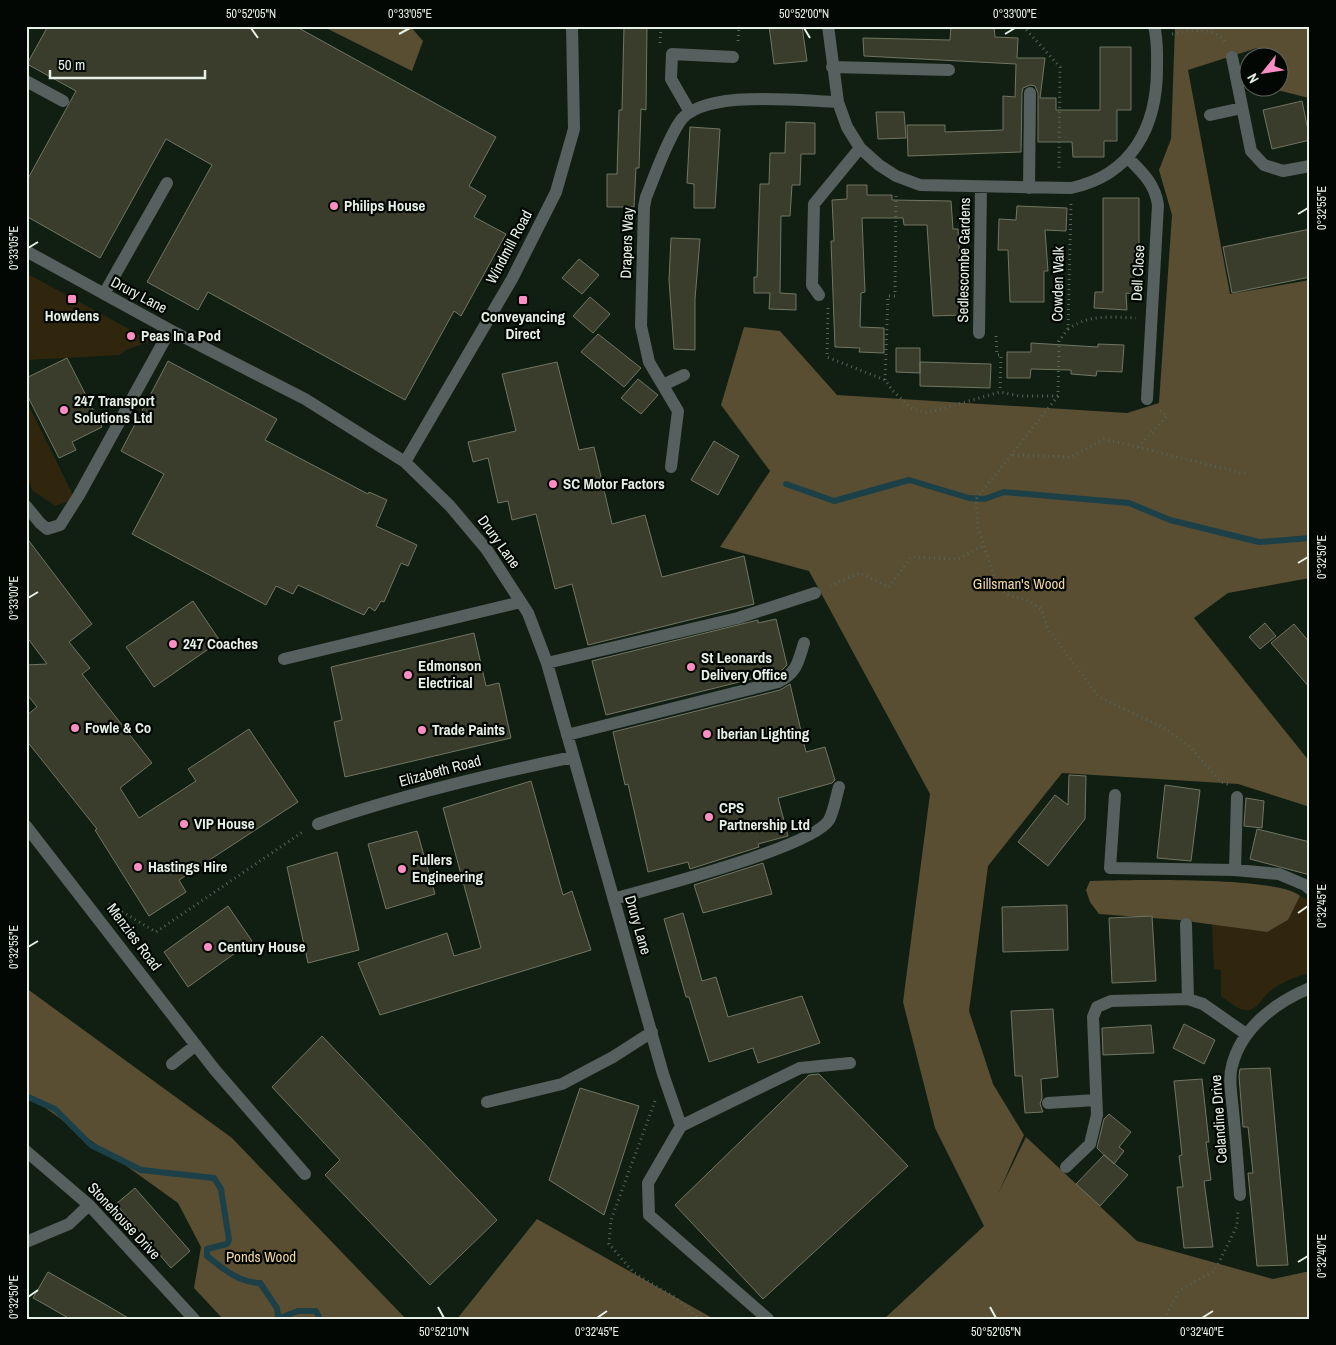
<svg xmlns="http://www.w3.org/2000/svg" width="1336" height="1345" font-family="'Archivo Narrow',sans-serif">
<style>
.green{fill:#30250d}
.forest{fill:#594d32}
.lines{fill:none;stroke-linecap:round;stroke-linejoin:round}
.stream{stroke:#1c4048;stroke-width:6}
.building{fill:#3a3d2c;stroke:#717562}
.path{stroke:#576459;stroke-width:3;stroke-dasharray:1 4;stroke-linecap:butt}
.minor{stroke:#56605e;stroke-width:12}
.ticks{fill:none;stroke:#e6f0e7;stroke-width:2}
.poi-dot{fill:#fb8fc4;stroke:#030704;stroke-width:2}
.labels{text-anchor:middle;stroke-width:4.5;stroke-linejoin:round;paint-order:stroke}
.poi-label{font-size:15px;font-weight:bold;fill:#e6f0e7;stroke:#030704;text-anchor:start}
.street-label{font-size:15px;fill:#e6f0e7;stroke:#030704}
.park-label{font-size:15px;fill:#f0d7a2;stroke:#030704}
.neatline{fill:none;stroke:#e6f0e7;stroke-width:2}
.ticks-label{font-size:12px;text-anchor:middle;fill:#e6f0e7}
</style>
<rect width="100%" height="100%" fill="#111f13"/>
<path class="green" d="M 26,273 L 151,341 L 126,350 L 120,355 L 28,360 Z
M 26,400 L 73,495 L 67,502 L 55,506 L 32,490 L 26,473 Z
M 1300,896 L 1310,901 L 1310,973 C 1294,977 1279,983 1267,994 C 1261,1000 1258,1008 1249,1010 C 1239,1012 1229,1001 1221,996 L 1221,970 L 1214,969 L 1212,924 L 1267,932 L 1288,920 Z"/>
<path class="forest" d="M 322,26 L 410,26 L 423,41 L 412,71 Z
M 1175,26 L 1310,26 L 1310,102 L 1309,98 L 1277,90 L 1278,58 L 1262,57 L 1257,48 L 1188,70 L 1230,294 L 1310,280 L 1310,578 L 1228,593 L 1194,618 L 1310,762 L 1310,807 L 1238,784 L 1062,773 L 988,866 L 969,1011 L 993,1084 L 1024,1135 L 999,1192 L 1026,1137 L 1137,1241 L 1273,1279 L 1310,1271 L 1310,1319 L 884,1319 L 984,1226 L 935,1128 L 903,1002 L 930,794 L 809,571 L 720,547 L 770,471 L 721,405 L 744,327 L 780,331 L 837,395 L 1127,413 L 1159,403 L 1172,215 L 1159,170 L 1171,139 Z
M 1090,881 C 1126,880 1279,876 1300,896 L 1288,920 L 1267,932 L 1179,920 L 1099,914 L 1090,902 L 1086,890 Z
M 26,988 L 232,1138 L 406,1319 L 223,1319 L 194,1288 L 201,1247 L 178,1203 L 26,1094 Z
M 537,1219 L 714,1319 L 457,1319 Z"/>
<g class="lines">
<path class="stream" d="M 786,484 L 834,501 L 909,480 L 969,498 L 985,499 L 1004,492 L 1129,503 L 1170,520 L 1259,542 L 1310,538
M 26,1096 L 55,1109 L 91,1145 L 141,1170 L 214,1178 L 221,1189 L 229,1240 L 227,1244 L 207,1249 L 207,1256 C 224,1269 237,1282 260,1283 L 277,1308 L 278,1317 L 280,1318 L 298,1311 L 316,1311 L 320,1319"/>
</g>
<path class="building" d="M 48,26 L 295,26 L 496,137 L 469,186 L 486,196 L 474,217 L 506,234 L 461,316 L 454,311 L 405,400 L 208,292 L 198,310 L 147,282 L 212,165 L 166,139 L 100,258 L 26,216 L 26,182 L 76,91 L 27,64 Z
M 624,26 L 647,26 L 646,110 L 641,109 L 639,168 L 636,168 L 634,207 L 607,207 L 607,174 L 617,174 L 619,110 L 622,110 Z
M 769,26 L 802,26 L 807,61 L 774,64 Z
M 951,26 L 994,26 L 995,37 L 1018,38 L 1017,58 L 1045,58 L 1040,98 L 1056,98 L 1056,110 L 1100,110 L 1100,47 L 1131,47 L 1131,110 L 1117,110 L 1117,141 L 1104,141 L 1104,157 L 1073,157 L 1072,142 L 1038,142 L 1038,93 L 1035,86 L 1030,85 L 1023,88 L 1022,93 L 1021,152 L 908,156 L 907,125 L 945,125 L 945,132 L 1003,130 L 1003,96 L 1015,97 L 1016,64 L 864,56 L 863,38 L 950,40 Z
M 1302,101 L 1310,140 L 1272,149 L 1263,110 Z
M 876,112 L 904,112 L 906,138 L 878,139 Z
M 786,122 L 815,123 L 815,154 L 801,154 L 800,185 L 792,185 L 790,216 L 781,216 L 780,293 L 796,294 L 796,310 L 769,309 L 770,293 L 754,293 L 754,277 L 757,277 L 760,184 L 769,184 L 770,153 L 785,153 Z
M 690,127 L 720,129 L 715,208 L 694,208 L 694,184 L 687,183 Z
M 847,185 L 867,185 L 867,195 L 892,195 L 892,200 L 951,201 L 953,229 L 958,229 L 963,315 L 933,316 L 927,225 L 904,225 L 903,218 L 862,218 L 865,292 L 861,293 L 860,327 L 884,328 L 884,353 L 859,352 L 860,348 L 835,347 L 831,241 L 834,241 L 832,200 L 847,199 Z
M 1103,198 L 1139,198 L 1139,245 L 1135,245 L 1134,294 L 1126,293 L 1127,310 L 1094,308 L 1095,292 L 1103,292 Z
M 1017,206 L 1067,208 L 1066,231 L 1045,230 L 1048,271 L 1044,271 L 1044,302 L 1010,302 L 1008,250 L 998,250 L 999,219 L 1016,220 Z
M 1310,229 L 1310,277 L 1232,293 L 1223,247 Z
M 671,238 L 700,239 L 695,299 L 695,350 L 674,349 L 669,280 Z
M 579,259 L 599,275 L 582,294 L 562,278 Z
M 590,297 L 610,314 L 593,333 L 573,316 Z
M 598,334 L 641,368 L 624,387 L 581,352 Z
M 1031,343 L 1098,347 L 1098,344 L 1124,345 L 1122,372 L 1097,371 L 1096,376 L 1071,374 L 1071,370 L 1031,369 L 1030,378 L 1007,378 L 1007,352 L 1031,352 Z
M 896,348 L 920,348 L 920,373 L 896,372 Z
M 67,358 L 102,427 L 72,442 L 76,450 L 59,458 L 26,393 L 26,378 Z
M 168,361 L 277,419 L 265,440 L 368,494 L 369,492 L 387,500 L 376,526 L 417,545 L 408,566 L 401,563 L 384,602 L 381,601 L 375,611 L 369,607 L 364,615 L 298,585 L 293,594 L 276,586 L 266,605 L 132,534 L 164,474 L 121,451 Z
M 557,362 L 579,450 L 594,447 L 612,524 L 645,515 L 662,577 L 744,556 L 754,604 L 588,645 L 572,584 L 555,589 L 536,514 L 512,520 L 508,501 L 498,503 L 488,458 L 473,462 L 468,442 L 516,431 L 502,374 Z
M 920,362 L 991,364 L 990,388 L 920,386 Z
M 638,379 L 658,395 L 641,414 L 621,398 Z
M 714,441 L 739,456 L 718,495 L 691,480 Z
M 26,537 L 92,624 L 69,642 L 90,668 L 82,674 L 152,763 L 120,788 L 139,818 L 196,781 L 188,769 L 249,729 L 298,802 L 179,880 L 186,892 L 149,916 L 95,830 L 97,829 L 26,740 L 26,716 L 37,707 L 26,693 L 26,665 L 47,664 L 26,636 Z
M 193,601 L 220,641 L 154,687 L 126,647 Z
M 776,619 L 787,665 L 780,672 L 606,715 L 592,661 L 758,620 L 758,623 Z
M 1265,623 L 1276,636 L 1260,649 L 1249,637 Z
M 1294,624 L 1310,643 L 1310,688 L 1271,643 Z
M 474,633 L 486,686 L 499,683 L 511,738 L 345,777 L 334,722 L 342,720 L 331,667 Z
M 790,684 L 806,752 L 825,747 L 835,780 L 832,783 L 778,798 L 788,836 L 758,844 L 759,847 L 690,869 L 688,862 L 648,872 L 628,784 L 625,785 L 613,732 L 780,690 Z
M 1069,775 L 1086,776 L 1085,819 L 1048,866 L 1018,842 L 1055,795 L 1068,805 Z
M 531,781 L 563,895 L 572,891 L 591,950 L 380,1015 L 358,963 L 447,933 L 454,956 L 481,948 L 443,808 Z
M 1165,785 L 1200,790 L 1191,861 L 1157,858 Z
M 1246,798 L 1264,801 L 1262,828 L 1244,826 Z
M 1257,829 L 1310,842 L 1310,875 L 1250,859 Z
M 417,831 L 435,894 L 386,909 L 368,844 Z
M 337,852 L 359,950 L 308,963 L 287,867 Z
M 763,863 L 772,894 L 703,913 L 694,885 Z
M 1067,905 L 1068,950 L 1003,952 L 1002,907 Z
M 228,906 L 252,941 L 188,987 L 164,952 Z
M 683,913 L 702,981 L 716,977 L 728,1017 L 802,996 L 820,1043 L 758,1063 L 753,1048 L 709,1062 L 689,997 L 686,997 L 664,919 Z
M 1152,916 L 1156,981 L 1112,983 L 1109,918 Z
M 1053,1009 L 1058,1077 L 1041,1079 L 1042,1098 L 1040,1104 L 1043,1112 L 1025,1113 L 1022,1076 L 1015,1076 L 1011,1011 Z
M 1184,1024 L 1215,1040 L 1204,1064 L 1173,1048 Z
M 1151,1025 L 1154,1053 L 1103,1055 L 1102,1028 Z
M 322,1036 L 497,1220 L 430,1285 L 325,1175 L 340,1160 L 272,1087 Z
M 1270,1068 L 1288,1265 L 1257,1266 L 1248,1173 L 1253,1173 L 1248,1127 L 1243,1127 L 1239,1076 L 1240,1069 Z
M 819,1074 L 908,1166 L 763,1299 L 675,1205 L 809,1075 Z
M 1202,1079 L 1209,1142 L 1206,1142 L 1211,1180 L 1204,1181 L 1213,1247 L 1184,1248 L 1177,1187 L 1183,1187 L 1179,1156 L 1182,1155 L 1174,1081 Z
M 580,1088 L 639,1106 L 604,1215 L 549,1180 Z
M 1109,1114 L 1131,1132 L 1119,1147 L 1124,1151 L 1114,1164 L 1097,1148 L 1104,1119 Z
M 1104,1155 L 1128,1175 L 1100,1206 L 1076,1184 Z
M 135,1188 L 190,1251 L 171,1268 L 116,1204 Z
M 48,1272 L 101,1302 L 130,1319 L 70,1319 L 44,1304 L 33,1298 Z"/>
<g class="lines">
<path class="path" d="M 1023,26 L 1060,67 L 1059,171
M 1172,34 C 1188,30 1218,26 1226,44
M 738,41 L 739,26
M 660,43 L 661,26
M 828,308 L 827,357 L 885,380 L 893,391 L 911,408 L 927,413 L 1000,392 L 1019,396 L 1058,396 L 1059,341 L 1068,329 L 1071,204
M 1068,329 C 1090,314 1111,317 1136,318
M 996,336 L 997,355 L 1001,355 L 1000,392
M 885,380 L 888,296 L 895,296 L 896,193
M 1058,396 L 976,499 L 978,528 L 996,582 L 1006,594 L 1029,601 L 1041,609 L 1048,629 L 1099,697 L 1164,728 L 1189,746 L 1221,782 L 1228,784
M 1138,447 L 1167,416 L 1159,410
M 1013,455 L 1071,457 L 1104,439 L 1247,474
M 830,586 L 860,573 L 889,587 L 911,557 L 958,559 L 984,545
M 109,904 L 156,932 L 304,831
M 655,1101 L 611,1220 L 609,1244 L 634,1273 L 676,1298 L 699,1319
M 1164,1319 L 1179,1291 L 1215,1270 L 1237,1226 L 1238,1210"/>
<path class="minor" d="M 828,26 L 838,102 L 847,127 L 860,148 L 879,165 L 896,176 L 920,185 L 1071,188 C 1132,175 1157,127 1157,68 C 1157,54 1158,40 1154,26
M 1232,57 L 1251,151 L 1264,165 L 1283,171 L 1310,166
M 832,67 L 949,70
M 26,81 L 63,101
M 690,112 L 671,79 L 672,54 L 733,57
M 1210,115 L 1242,108
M 1128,158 C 1143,173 1155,184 1158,205 L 1147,399
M 1029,188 L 1030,93
M 26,251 L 170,330 L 305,399 L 405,462 L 450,506 L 487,550 L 528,613 L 547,663 L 663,1074 L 681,1126 L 648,1183 L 649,1215 L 768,1319
M 104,294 L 167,183
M 819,295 L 812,285 L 814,204 L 860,148
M 979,333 L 981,187
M 663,385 L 684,375
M 405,462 L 512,279 L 556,192 L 574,129 L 572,26
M 671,467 L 678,411 L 649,362 L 641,326 L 644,207 L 646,197 C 656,173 665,145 679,123 C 700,88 801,101 838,102
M 26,506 L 40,523 L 47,529 L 60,525 L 79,495 L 170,330
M 284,659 L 521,602
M 547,663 L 738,618 L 815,593
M 567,735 L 778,682 C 797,673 798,662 804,643
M 1115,795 L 1110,868 L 1235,870 L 1279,874 L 1305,885 L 1310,889
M 318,824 C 401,795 486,775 573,757
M 26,826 L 215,1070 L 305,1174
M 1235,870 L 1237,797
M 614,899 C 651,888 813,847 829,820 C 834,811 836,797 839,787
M 1186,924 L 1188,999
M 172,1064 L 196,1045
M 487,1102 L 562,1084 L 613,1057 L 652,1032
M 1048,1103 L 1096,1100
M 681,1126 L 800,1068 L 850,1063
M 26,1151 L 89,1205 L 194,1319
M 1066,1167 L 1090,1144 L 1097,1115 L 1093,1017 L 1097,1007 L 1111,1001 L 1188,999 L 1203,1004 L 1246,1034
M 1240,1195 C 1238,1167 1236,1139 1233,1111 C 1232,1097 1228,1079 1232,1066 C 1241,1028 1276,1002 1310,988
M 26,1242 L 69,1224 L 89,1205"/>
</g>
<path class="ticks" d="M 251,28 L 258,38M 804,28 L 810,38M 399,34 L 410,28M 1005,34 L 1015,28M 1298,214 L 1308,208M 28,248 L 38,242M 1298,563 L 1308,557M 28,598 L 38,592M 1298,913 L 1308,906M 28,947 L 38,941M 1298,1262 L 1308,1256M 28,1297 L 38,1290M 438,1307 L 444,1318M 990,1307 L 996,1318M 597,1318 L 607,1311M 1202,1318 L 1213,1311"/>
<g class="poi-dot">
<circle cx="334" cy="206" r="5"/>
<rect x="67" y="294" width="10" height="10" rx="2.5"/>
<rect x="518" y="295" width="10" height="10" rx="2.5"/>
<circle cx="131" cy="336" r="5"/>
<circle cx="64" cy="410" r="5"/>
<circle cx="553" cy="484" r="5"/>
<circle cx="173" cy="644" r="5"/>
<circle cx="691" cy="667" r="5"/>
<circle cx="408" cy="675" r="5"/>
<circle cx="75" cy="728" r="5"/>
<circle cx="422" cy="730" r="5"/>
<circle cx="707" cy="734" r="5"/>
<circle cx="709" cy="817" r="5"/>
<circle cx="184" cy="824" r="5"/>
<circle cx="138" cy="867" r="5"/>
<circle cx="402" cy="869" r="5"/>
<circle cx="208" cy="947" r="5"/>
</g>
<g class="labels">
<g class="poi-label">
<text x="344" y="211">Philips House</text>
<text x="72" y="321" text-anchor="middle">Howdens</text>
<text x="523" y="322" text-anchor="middle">Conveyancing<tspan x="523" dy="17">Direct</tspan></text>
<text x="141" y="341">Peas In a Pod</text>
<text x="74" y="406">247 Transport<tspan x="74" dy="17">Solutions Ltd</tspan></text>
<text x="563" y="489">SC Motor Factors</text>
<text x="183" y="649">247 Coaches</text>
<text x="701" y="663">St Leonards<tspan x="701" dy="17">Delivery Office</tspan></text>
<text x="418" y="671">Edmonson<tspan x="418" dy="17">Electrical</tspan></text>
<text x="85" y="733">Fowle &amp; Co</text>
<text x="432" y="735">Trade Paints</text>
<text x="717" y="739">Iberian Lighting</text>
<text x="719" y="813">CPS<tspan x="719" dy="17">Partnership Ltd</tspan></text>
<text x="194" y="829">VIP House</text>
<text x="412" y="865">Fullers<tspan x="412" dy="17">Engineering</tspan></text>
<text x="148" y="872">Hastings Hire</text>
<text x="218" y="952">Century House</text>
</g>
<g class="street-label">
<text transform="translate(627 243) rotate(-88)" y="5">Drapers Way</text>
<text transform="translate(509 247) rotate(-62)" y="5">Windmill Road</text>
<text transform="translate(964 260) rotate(-89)" y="5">Sedlescombe Gardens</text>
<text transform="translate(1138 273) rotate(-87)" y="5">Dell Close</text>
<text transform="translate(1058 284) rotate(-89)" y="5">Cowden Walk</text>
<text transform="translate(139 295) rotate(28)" y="5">Drury Lane</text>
<text transform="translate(499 542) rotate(54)" y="5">Drury Lane</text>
<text transform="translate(440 771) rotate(-15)" y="5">Elizabeth Road</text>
<text transform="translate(638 925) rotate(74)" y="5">Drury Lane</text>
<text transform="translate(134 937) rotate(53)" y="5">Menzies Road</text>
<text transform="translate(1219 1119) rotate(-94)" y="5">Celandine Drive</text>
<text transform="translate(124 1221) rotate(47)" y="5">Stonehouse Drive</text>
</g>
<g class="park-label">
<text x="1019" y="589">Gillsman's Wood</text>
<text x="261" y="1262">Ponds Wood</text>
</g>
</g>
<rect width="1336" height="1345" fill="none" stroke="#030704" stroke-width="55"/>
<g transform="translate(1264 72) rotate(240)"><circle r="24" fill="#030704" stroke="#5e645f"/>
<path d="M0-4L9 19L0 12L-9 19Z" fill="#fb8fc4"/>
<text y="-8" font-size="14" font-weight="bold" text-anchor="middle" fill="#e6f0e7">N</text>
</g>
<path d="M50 70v8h155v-8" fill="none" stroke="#e6f0e7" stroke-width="2.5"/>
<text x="58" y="70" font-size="15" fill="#e6f0e7" stroke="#030704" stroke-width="4" paint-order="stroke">50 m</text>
<rect x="28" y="28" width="1280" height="1290" class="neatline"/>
<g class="ticks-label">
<text x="251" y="18">50°52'05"N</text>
<text x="410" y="18">0°33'05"E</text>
<text x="804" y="18">50°52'00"N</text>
<text x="1015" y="18">0°33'00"E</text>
<text transform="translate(1322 208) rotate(-90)" y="4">0°32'55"E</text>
<text transform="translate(14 248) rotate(-90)" y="4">0°33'05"E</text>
<text transform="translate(1322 557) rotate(-90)" y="4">0°32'50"E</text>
<text transform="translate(14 598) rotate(-90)" y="4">0°33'00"E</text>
<text transform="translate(1322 906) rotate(-90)" y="4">0°32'45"E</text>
<text transform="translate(14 947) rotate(-90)" y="4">0°32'55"E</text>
<text transform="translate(1322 1256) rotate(-90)" y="4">0°32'40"E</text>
<text transform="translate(14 1297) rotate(-90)" y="4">0°32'50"E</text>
<text x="444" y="1336">50°52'10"N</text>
<text x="597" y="1336">0°32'45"E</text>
<text x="996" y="1336">50°52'05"N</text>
<text x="1202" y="1336">0°32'40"E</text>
</g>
</svg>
